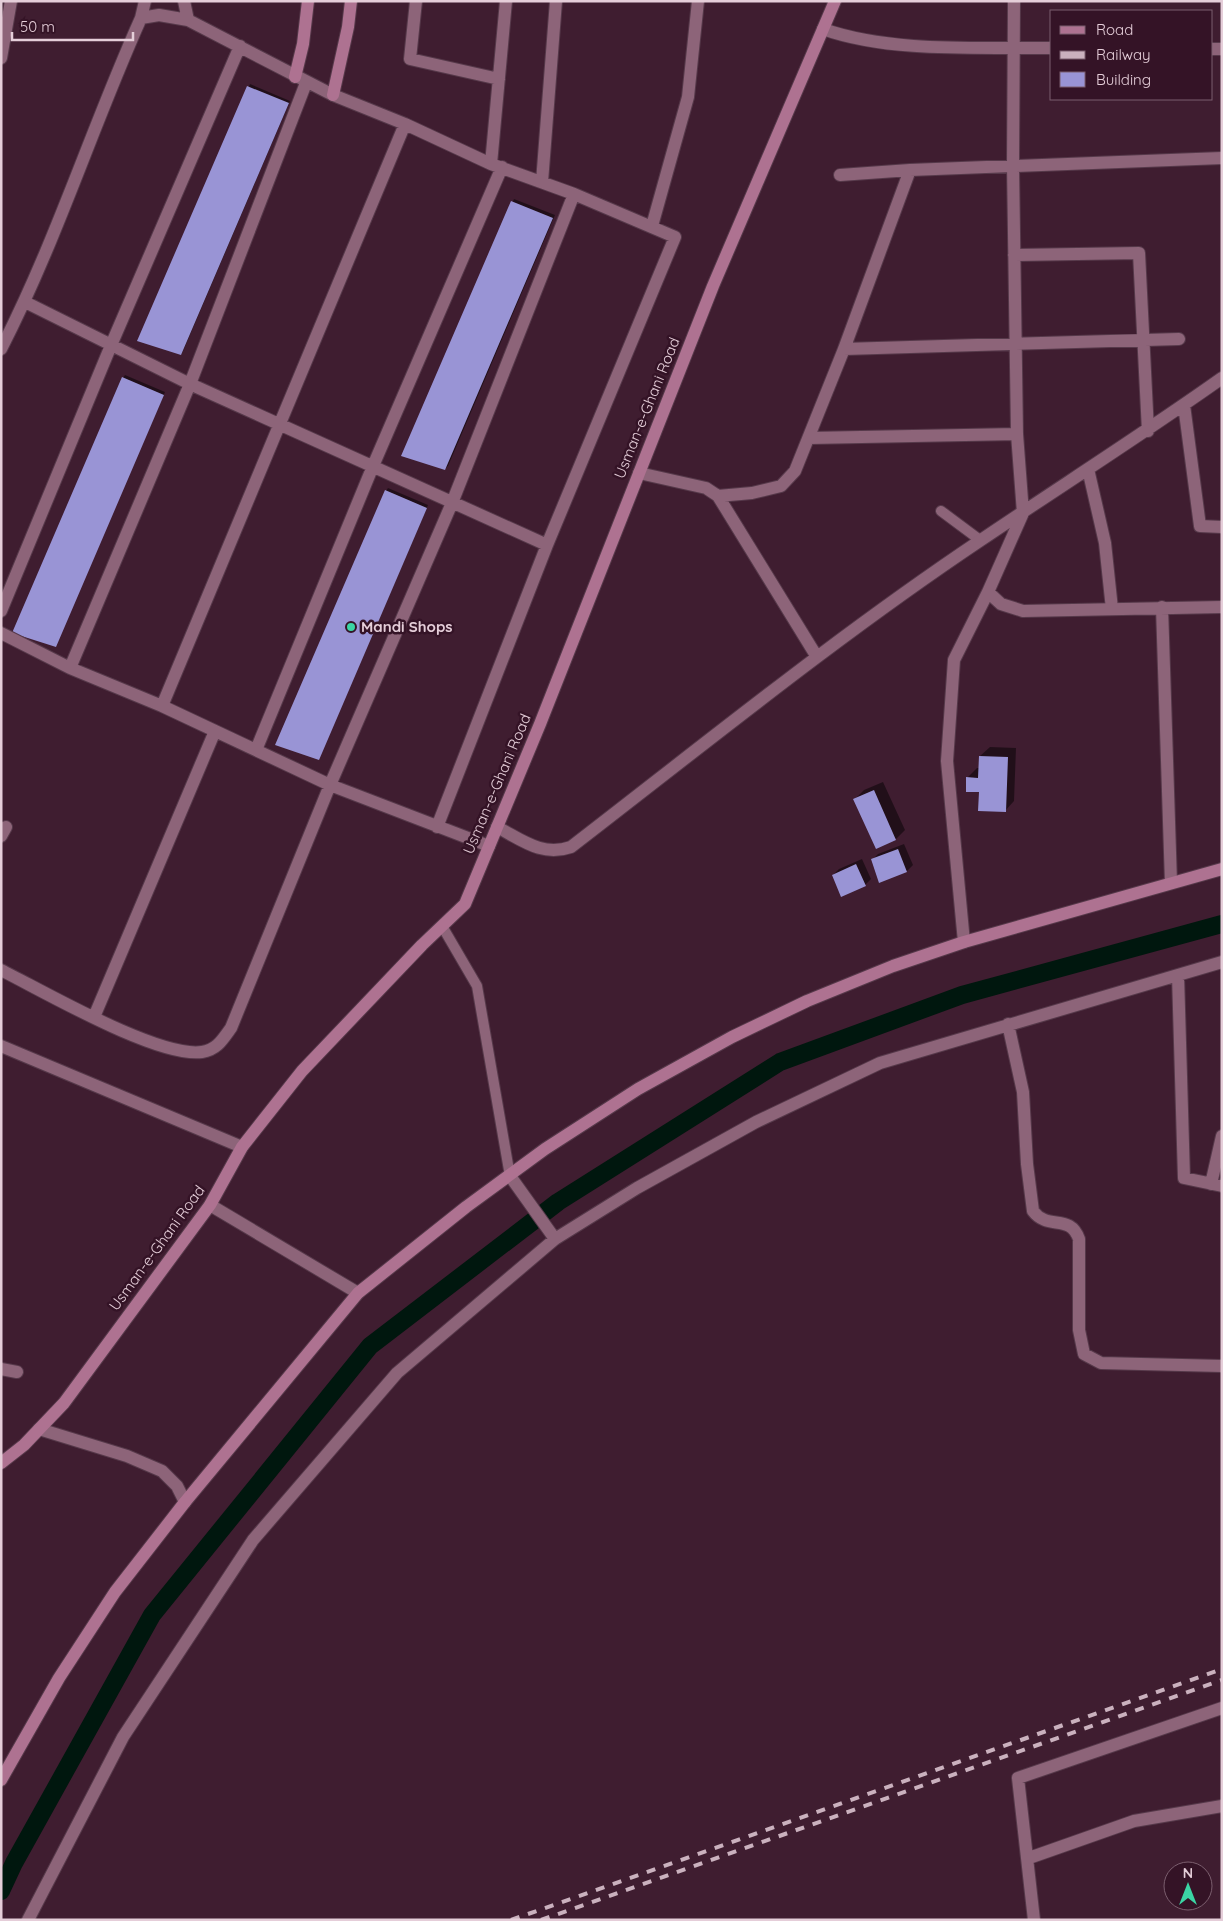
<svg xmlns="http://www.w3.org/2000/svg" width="1223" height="1921" font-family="Quicksand,sans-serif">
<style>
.shadow{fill:#0007}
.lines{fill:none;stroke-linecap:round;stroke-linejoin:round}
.canal{stroke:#00170e;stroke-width:18}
.building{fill:#9994d5}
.lane-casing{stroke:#56394a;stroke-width:12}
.street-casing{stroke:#56394a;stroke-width:14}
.secondary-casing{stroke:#56394a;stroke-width:14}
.lane{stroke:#8d6479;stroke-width:10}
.street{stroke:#8d6479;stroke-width:12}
.secondary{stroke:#ae7291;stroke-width:12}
.rail{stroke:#cab1be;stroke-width:4;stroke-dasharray:9 9;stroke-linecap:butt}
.poi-dot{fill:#3bd4a4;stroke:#341326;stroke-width:2}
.labels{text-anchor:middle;stroke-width:5;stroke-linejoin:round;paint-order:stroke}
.street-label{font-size:15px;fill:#e5ced9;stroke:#341326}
.poi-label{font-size:15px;font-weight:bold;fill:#e5ced9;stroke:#341326;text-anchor:start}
</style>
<rect width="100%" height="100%" fill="#3f1d30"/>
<path class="shadow" d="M 250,84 L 290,101 L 183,351 L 181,354 L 139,340 Z
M 514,199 L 555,215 L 448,466 L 445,469 L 403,455 Z
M 125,375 L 165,392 L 55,645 L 123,378 Z
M 388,488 L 428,505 L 319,758 L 386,491 Z
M 990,747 L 1016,748 L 1014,801 L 1005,811 L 967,778 L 977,768 L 980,768 L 980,756 Z
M 883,782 L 905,830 L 896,839 L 855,799 L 864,790 Z
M 904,844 L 913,865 L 907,871 L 872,860 L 878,854 Z
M 862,859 L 871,879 L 865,885 L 833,875 L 839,869 Z"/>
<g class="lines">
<path class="canal" d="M 1,1891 L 14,1863 L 152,1615 L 370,1346 L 558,1202 L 780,1062 L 962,995 L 1222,924"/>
</g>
<path class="building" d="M 247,86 L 289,103 L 181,355 L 137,341 Z
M 511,201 L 553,218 L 445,470 L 401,456 Z
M 122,377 L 164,395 L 56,647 L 12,633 Z
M 385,490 L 427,508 L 319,760 L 275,745 Z
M 979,756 L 1008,757 L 1006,812 L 978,811 L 979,792 L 966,792 L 966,777 L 978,778 Z
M 874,790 L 896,840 L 876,849 L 853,799 Z
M 898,849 L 907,872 L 879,883 L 871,859 Z
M 856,864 L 866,886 L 841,897 L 832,875 Z"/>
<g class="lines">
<defs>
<path id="lane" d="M 941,511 L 980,540
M 442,926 L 477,986 L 510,1176"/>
<path id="street" d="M 184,1 L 188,20
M 416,1 L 410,59 L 499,79
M 141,18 L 145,1
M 823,29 C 891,53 979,47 1052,48
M 1212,49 L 1222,49
M 1,58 L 11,1
M 491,164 L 506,1
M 840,175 L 910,170 L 1222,158
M 542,182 L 556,1
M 652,226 L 688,97 L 698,1
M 1014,255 L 1139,253 L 1148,431
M 25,302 L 190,384 L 547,545
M 1,349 C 56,242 92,127 141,18 L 159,15 L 188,20 L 333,95 L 405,124 L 491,164 L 574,194 L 675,237 L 547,545 L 437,827
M 844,349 L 1179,339
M 1184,405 L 1200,526 L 1222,527
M 809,438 L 1017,434
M 1088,469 L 1105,543 L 1112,609
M 639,473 L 706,488 L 718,496 L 817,657
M 718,496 L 752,493 L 781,486 L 795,471 L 844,349 L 910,170
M 988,592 L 1001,604 L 1023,611 L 1222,607
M 1162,607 L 1171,883
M 1,611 L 112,343 L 240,46
M 1,633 L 70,668 L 162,706 L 330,785 L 489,846
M 70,668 L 190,384 L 306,83
M 162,706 L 405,124
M 256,750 L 373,466 L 502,167
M 497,827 C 522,840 542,857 571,847 C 706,743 839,635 981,540 C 1061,486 1143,434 1222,378
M 1,836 L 6,827
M 964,942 L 947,761 L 954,660 L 988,592 L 1023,513 L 1017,434 L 1013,166 L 1014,1
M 1,970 C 45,992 158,1058 202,1052 C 217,1050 223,1039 231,1028 L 330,785 L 452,503 L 574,194
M 1178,975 L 1184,1178 L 1222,1186
M 94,1017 L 215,731
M 1008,1024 L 1023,1092 L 1027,1164 L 1033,1211 C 1048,1231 1070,1213 1079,1239 L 1079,1330 L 1084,1354 L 1101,1363 L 1222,1366
M 1,1046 L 242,1147
M 510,1176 L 555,1239
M 1211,1184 L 1222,1136
M 210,1205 L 358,1293
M 1,1369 L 17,1372
M 39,1429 L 127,1456 L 162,1471 L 177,1486 L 185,1502
M 1029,1858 L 1134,1821 L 1222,1806
M 28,1920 L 123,1737 L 253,1540 L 397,1373 L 555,1239 L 637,1188 L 756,1122 L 880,1063 L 1222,962
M 1034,1920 L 1018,1778 L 1222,1708"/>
<path id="secondary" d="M 295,77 L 303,44 L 308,1
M 333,95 L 348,27 L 351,1
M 1,1463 L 24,1445 L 64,1403 L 210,1205 L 242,1147 L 302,1071 L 422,945 L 465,904 L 540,724 L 713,286 L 835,1
M 1,1780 L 59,1678 L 115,1592 L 185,1502 L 358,1293 L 466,1207 L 545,1149 L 638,1089 L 732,1037 L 807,1001 L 893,966 L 964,942 L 1222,869"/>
</defs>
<use href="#lane" class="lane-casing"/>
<use href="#street" class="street-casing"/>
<use href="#secondary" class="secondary-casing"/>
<use href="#lane" class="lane"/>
<use href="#street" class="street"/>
<use href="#secondary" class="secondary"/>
<path class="rail" d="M 511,1920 L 1222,1669
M 541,1920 L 1222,1680"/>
</g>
<circle class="poi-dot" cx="351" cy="627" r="5"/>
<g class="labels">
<g class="street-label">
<text transform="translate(647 408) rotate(-68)" y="5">Usman-e-Ghani Road</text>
<text transform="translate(497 784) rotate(-67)" y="5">Usman-e-Ghani Road</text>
<text transform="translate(157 1248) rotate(-54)" y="5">Usman-e-Ghani Road</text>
</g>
<g class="poi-label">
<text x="361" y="632">Mandi Shops</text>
</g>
</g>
<rect width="1223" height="1921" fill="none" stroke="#e5ced9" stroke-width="5"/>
<rect x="1050" y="10" width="162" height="90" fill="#341326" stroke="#7b5e6e"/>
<rect x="1060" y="26" width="25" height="8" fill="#ae7291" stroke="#7b5e6e"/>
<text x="1096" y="35" font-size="15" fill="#e5ced9">Road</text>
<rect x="1060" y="51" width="25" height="8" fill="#cab1be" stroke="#7b5e6e"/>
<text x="1096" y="60" font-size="15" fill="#e5ced9">Railway</text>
<rect x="1060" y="72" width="25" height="15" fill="#9994d5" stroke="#7b5e6e"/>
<text x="1096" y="85" font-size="15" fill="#e5ced9">Building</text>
<g transform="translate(1188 1886)"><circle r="24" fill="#341326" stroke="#7b5e6e"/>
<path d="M0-4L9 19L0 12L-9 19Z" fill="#3bd4a4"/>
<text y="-8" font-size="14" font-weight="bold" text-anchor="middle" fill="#e5ced9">N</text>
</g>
<path d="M12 32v8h121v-8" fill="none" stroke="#e5ced9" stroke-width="2.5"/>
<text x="20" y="32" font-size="15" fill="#e5ced9" stroke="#341326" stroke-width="4" paint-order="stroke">50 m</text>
</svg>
